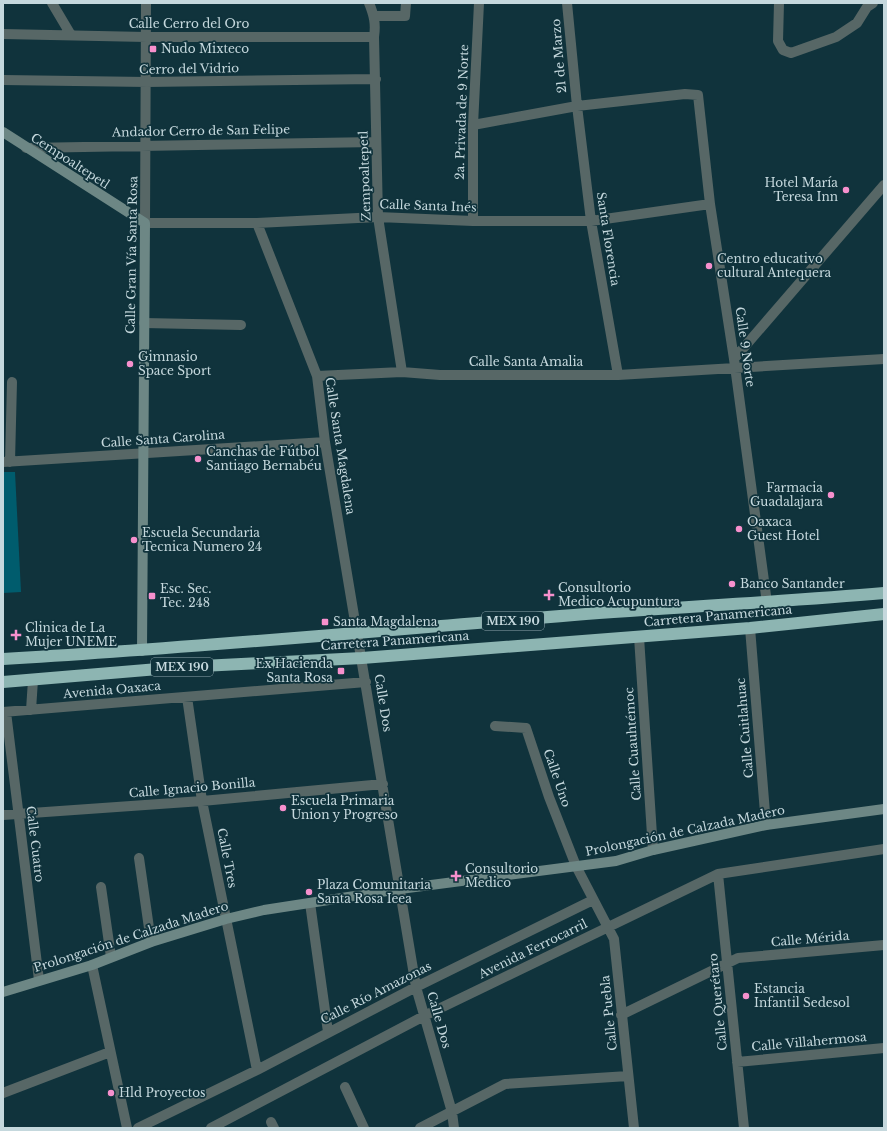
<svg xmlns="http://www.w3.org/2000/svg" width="887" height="1131" font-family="'Libre Baskerville',serif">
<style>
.green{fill:#005c6d}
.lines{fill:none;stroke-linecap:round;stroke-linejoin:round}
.street{stroke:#576766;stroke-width:10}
.secondary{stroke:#6d8785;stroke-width:10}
.highway{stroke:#8db5b2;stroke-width:12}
.poi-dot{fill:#f790cd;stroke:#10333c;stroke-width:1.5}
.labels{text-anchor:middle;stroke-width:3.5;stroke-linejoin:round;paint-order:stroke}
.shield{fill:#10333c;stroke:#8fa6ad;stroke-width:1}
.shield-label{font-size:11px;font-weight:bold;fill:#c5d8dd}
.street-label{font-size:12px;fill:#c5d8dd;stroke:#10333c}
.poi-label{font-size:12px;fill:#c5d8dd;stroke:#10333c;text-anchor:start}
</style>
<rect width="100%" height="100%" fill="#10333c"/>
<path class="green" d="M 3,472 L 15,472 L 21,592 L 3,593 Z"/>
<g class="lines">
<path class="street" d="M 52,3 L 71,35
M 146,3 L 145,223 L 257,223 L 378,217 L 473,221 L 591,221 L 710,204
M 369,3 C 374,15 376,24 374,37 L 378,217 L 402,372
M 567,3 L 577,106 L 591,221 L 618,375
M 779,3 L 778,41 L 783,50 L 791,53 L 836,37 L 857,23 L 867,7 L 873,3
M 374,16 L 405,16 L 406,3
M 3,34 L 146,37 L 374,37
M 3,80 L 147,82 L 376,79
M 473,125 L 577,106 L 685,94 L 698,95 L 710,204 L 734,359 L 767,603
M 26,148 L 376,142
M 473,221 L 473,125 L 479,3
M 257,223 L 317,376 L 325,442 L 416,987 L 452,1112 L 454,1128
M 144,323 L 241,325
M 734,359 L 884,185
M 317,376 L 402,372 L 440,375 L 618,375 L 884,359
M 3,462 L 325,442
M 10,462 L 12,382
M 750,628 L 766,825
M 639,637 L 653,850
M 187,697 L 202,801 L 257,1070
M 31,710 L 33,680
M 3,712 L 366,682
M 6,712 L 39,980
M 495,726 L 526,728 L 549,797 L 576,866 L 614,939 L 634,1128
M 3,815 L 202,801 L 383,784
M 139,858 L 151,942
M 718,874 L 744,1128
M 101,887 L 111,957
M 310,903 L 328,1032
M 92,965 L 127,1128
M 621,1015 L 738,958 L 884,945
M 737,1062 L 884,1048
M 345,1087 L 364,1128
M 3,1093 L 110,1052
M 271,1122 L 274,1128
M 138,1128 L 257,1070 L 416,987 L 593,900
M 211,1128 L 424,1016 L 718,874 L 884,849
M 420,1128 L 505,1084 L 628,1076"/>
<path class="secondary" d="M 3,132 L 145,223 L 142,651
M 3,992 L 92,965 L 151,942 L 226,919 L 264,910 L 400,889 L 616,861 L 653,850 L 766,825 L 884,809"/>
<path class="highway" d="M 3,659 C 194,648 384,630 574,615 C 677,607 781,602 884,593
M 3,682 L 182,667 L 362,658 L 750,628 L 884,614"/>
</g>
<g class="poi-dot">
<rect x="149" y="45" width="8" height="8" rx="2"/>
<circle cx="846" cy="190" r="4"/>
<circle cx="709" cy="266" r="4"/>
<circle cx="130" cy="364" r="4"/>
<circle cx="198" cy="459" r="4"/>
<circle cx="831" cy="495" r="4"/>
<circle cx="739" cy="529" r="4"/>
<circle cx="134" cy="540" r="4"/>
<circle cx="732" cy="584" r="4"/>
<path d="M547 589h4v4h4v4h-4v4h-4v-4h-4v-4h4z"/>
<rect x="148" y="592" width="8" height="8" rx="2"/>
<rect x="321" y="618" width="8" height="8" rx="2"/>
<path d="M14 629h4v4h4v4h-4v4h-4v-4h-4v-4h4z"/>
<rect x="337" y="667" width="8" height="8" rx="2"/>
<circle cx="283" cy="808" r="4"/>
<path d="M454 870h4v4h4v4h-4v4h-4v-4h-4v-4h4z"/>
<circle cx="309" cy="892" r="4"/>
<circle cx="746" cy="996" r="4"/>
<circle cx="111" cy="1093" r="4"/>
</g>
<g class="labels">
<g class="shield">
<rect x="482" y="612" width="62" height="18" rx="3"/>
<rect x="151" y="658" width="62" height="18" rx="3"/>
</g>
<g class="shield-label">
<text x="513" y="625">MEX 190</text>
<text x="182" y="671">MEX 190</text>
</g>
<g class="street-label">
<text x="189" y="28">Calle Cerro del Oro</text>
<text transform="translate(559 56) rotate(-95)" y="4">21 de Marzo</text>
<text transform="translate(189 69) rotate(-1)" y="4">Cerro del Vidrio</text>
<text transform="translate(462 112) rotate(-88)" y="4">2a. Privada de 9 Norte</text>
<text transform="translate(201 131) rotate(-1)" y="4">Andador Cerro de San Felipe</text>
<text transform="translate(70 161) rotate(33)" y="4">Cempoaltepetl</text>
<text transform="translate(365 176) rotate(-92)" y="4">Zempoaltepetl</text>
<text transform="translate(428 206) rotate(2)" y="4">Calle Santa Inés</text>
<text transform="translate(608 239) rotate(81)" y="4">Santa Florencia</text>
<text transform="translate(132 255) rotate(-89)" y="4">Calle Gran Vía Santa Rosa</text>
<text transform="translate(745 347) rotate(82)" y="4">Calle 9 Norte</text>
<text x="526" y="366">Calle Santa Amalia</text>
<text transform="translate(163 439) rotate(-4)" y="4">Calle Santa Carolina</text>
<text transform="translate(340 446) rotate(81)" y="4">Calle Santa Magdalena</text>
<text transform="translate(718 616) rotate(-5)" y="4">Carretera Panamericana</text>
<text transform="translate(395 641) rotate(-4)" y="4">Carretera Panamericana</text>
<text transform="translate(112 690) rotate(-5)" y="4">Avenida Oaxaca</text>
<text transform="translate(383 703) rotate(81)" y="4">Calle Dos</text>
<text transform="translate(745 728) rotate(-95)" y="4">Calle Cuitlahuac</text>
<text transform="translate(633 744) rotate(-94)" y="4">Calle Cuauhtémoc</text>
<text transform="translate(557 778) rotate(71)" y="4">Calle Uno</text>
<text transform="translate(192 788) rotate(-5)" y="4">Calle Ignacio Bonilla</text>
<text transform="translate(685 831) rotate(-12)" y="4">Prolongación de Calzada Madero</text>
<text transform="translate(35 844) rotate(83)" y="4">Calle Cuatro</text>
<text transform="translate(227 858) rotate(79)" y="4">Calle Tres</text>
<text transform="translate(131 937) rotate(-18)" y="4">Prolongación de Calzada Madero</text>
<text transform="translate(810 939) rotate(-5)" y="4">Calle Mérida</text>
<text transform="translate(533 949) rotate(-26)" y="4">Avenida Ferrocarril</text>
<text transform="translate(376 993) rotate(-27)" y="4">Calle Río Amazonas</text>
<text transform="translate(718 1002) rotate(-96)" y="4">Calle Querétaro</text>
<text transform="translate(609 1013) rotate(-96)" y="4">Calle Puebla</text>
<text transform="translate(439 1020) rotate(74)" y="4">Calle Dos</text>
<text transform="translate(809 1042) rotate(-5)" y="4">Calle Villahermosa</text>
</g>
<g class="poi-label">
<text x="161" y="53">Nudo Mixteco</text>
<text x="838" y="187" text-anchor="end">Hotel María<tspan x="838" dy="14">Teresa Inn</tspan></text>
<text x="717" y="263">Centro educativo<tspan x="717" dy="14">cultural Antequera</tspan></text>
<text x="138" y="361">Gimnasio<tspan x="138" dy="14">Space Sport</tspan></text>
<text x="206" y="456">Canchas de Fútbol<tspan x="206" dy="14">Santiago Bernabéu</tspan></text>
<text x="823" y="492" text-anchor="end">Farmacia<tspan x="823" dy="14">Guadalajara</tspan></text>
<text x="747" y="526">Oaxaca<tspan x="747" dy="14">Guest Hotel</tspan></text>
<text x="142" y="537">Escuela Secundaria<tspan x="142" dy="14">Tecnica Numero 24</tspan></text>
<text x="740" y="588">Banco Santander</text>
<text x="558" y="592">Consultorio<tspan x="558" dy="14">Medico Acupuntura</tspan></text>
<text x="160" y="593">Esc. Sec.<tspan x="160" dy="14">Tec. 248</tspan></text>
<text x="333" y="626">Santa Magdalena</text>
<text x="25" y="632">Clinica de La<tspan x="25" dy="14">Mujer UNEME</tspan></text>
<text x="333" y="668" text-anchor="end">Ex Hacienda<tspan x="333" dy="14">Santa Rosa</tspan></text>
<text x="291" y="805">Escuela Primaria<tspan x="291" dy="14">Union y Progreso</tspan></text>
<text x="465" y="873">Consultorio<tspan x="465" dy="14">Medico</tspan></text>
<text x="317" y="889">Plaza Comunitaria<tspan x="317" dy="14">Santa Rosa Ieea</tspan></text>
<text x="754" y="993">Estancia<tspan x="754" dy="14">Infantil Sedesol</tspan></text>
<text x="119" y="1097">Hld Proyectos</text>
</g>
</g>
<rect width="887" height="1131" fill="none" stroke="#c5d8dd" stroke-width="8"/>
</svg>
